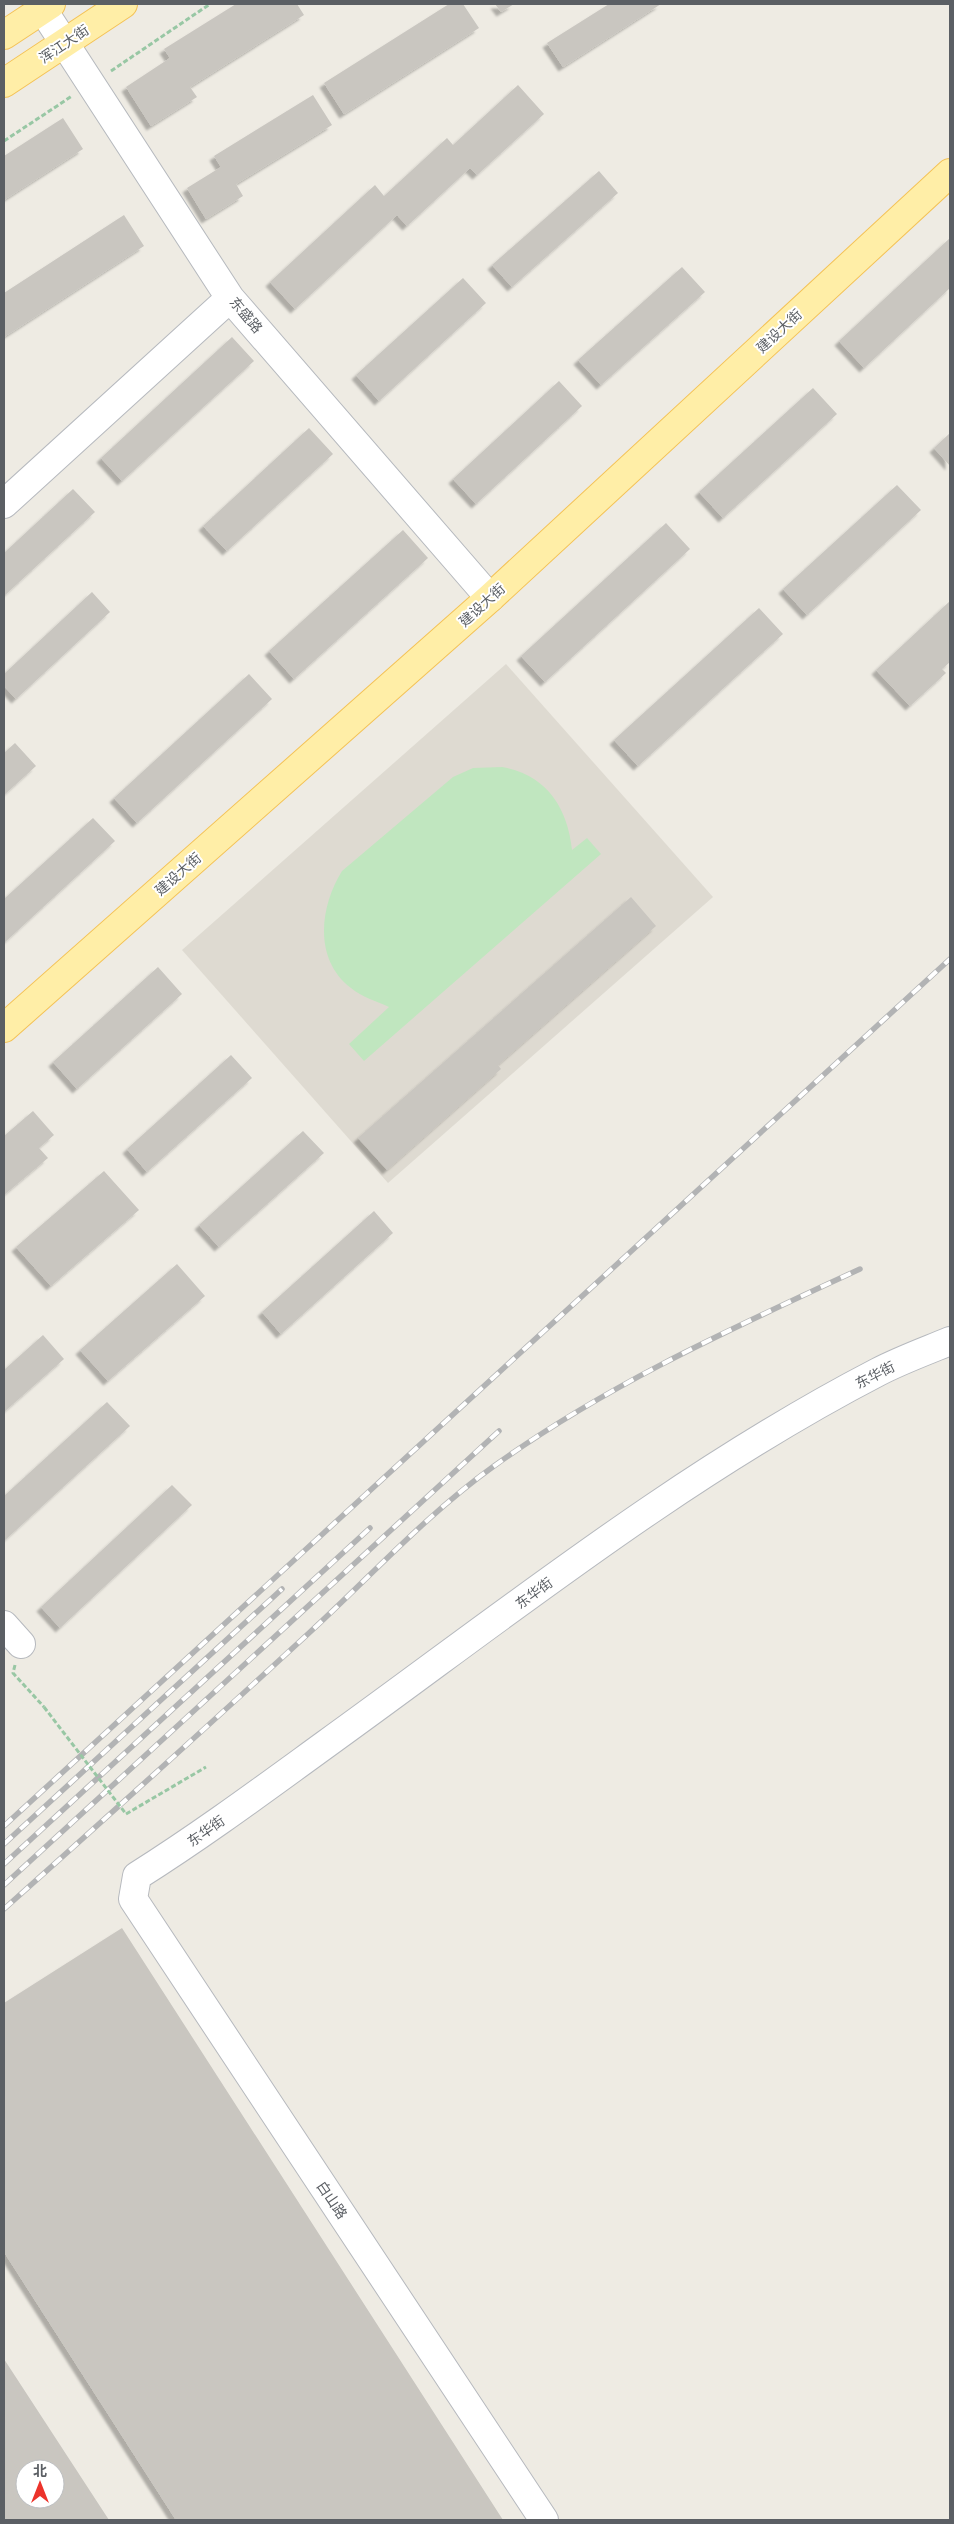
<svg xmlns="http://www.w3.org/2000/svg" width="954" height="2524" font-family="Inter,'Noto Sans SC',sans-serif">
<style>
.education{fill:#dedad1}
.green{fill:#c0e6bf}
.building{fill:#c9c6c0;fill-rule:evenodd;filter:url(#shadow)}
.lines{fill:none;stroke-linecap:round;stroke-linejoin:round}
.minor-casing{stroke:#b6b9be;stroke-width:30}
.major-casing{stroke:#f4c256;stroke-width:30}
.path{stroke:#98c7a4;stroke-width:3;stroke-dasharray:5 2.5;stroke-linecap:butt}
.minor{stroke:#fff;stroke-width:28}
.major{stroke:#ffeea7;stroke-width:28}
.rail-casing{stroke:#b2b3b4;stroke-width:5.5}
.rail{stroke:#fff;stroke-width:4;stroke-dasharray:11;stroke-linecap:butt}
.path-bridge{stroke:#98c7a4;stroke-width:3;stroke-dasharray:5 2.5;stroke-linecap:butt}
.labels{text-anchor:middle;stroke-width:4;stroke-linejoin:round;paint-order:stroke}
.street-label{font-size:14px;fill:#5b5f64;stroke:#fff}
</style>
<defs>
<filter id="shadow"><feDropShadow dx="-4.5" dy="4.5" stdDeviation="1" flood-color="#0004"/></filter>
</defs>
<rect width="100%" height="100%" fill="#eeebe3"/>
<path class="education" d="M 506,664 L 713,897 L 388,1183 L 182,950 Z"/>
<path class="green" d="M 502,767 C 546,774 568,808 572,850 L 587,838 L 601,854 L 364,1061 L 349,1044 L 389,1007 C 376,1001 362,997 351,988 C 313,959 320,906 342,871 L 453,777 L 473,768 Z"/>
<path class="building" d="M 236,4 L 297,4 L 304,15 L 190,87 L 197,97 L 151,126 L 126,87 L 170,58 L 164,49 Z
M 449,4 L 463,4 L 479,28 L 344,114 L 324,83 Z
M 495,4 L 514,4 L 501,12 Z
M 609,4 L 661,4 L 563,67 L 547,43 Z
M 518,85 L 544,114 L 477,175 L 470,168 L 407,226 L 397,215 L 295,309 L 270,282 L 375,185 L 384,196 L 447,138 L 453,145 Z
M 313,95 L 332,125 L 236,184 L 243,196 L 206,219 L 187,188 L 221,167 L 214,156 Z
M 63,118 L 83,149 L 4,200 L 4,156 Z
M 599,171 L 618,193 L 512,287 L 492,265 Z
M 124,215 L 144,246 L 4,337 L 4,293 Z
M 950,238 L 950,288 L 864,368 L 839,341 Z
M 682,267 L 705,292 L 601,385 L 578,360 Z
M 463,278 L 486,303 L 379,401 L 356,375 Z
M 232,337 L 254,361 L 122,481 L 101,458 Z
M 559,381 L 582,406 L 476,504 L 453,479 Z
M 813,388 L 837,414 L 723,518 L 699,492 Z
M 309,428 L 333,454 L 227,551 L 203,526 Z
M 950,433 L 950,466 L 934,448 Z
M 897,485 L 921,510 L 807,615 L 783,589 Z
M 73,489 L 95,512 L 4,596 L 4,553 Z
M 666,523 L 690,549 L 545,682 L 521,656 Z
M 403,530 L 428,558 L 294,679 L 269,651 Z
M 92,592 L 110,612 L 16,699 L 4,686 L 4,674 Z
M 950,601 L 950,662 L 942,669 L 946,673 L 910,706 L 876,670 Z
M 759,608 L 783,634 L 638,766 L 614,740 Z
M 249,674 L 272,699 L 137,823 L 114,798 Z
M 15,743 L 36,766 L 4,795 L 4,753 Z
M 93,818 L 115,841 L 4,943 L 4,899 Z
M 631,897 L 656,926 L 498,1065 L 501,1069 L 387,1170 L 358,1138 Z
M 158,967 L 182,994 L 77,1089 L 53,1062 Z
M 231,1055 L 252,1078 L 147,1172 L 127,1149 Z
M 33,1111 L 54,1135 L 39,1148 L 48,1158 L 4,1195 L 4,1136 Z
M 303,1131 L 324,1153 L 219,1247 L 199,1225 Z
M 104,1171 L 139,1210 L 51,1286 L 16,1247 Z
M 374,1211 L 393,1233 L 281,1334 L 262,1312 Z
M 177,1264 L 205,1296 L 108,1381 L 80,1350 Z
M 43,1335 L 64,1359 L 4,1412 L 4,1370 Z
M 107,1402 L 130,1426 L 4,1541 L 4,1496 Z
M 172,1485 L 192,1505 L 60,1628 L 41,1607 Z
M 122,1928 L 503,2520 L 176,2520 L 4,2252 L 4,2003 Z
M 4,2359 L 109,2520 L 4,2520 ZM 25,2469 L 55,2469 L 55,2499 L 25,2499 Z"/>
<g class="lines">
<defs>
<path id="minor" d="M 39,4 L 230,298 L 490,598
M 4,504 L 230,298
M 4,1625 L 21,1644
M 544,2520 L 133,1899 L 137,1876 C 202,1835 264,1789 326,1744 C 505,1615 681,1474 878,1372 C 901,1360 926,1351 950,1341"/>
<path id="major" d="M 4,35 L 51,4
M 4,83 L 123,4
M 4,1028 L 490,598 L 950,173"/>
</defs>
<use href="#minor" class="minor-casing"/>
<use href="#major" class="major-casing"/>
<path class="path" d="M 111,71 L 210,4
M 4,141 L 72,96
M 15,1665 L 13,1673 L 44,1707
M 126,1814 L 206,1767"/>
<use href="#minor" class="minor"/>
<use href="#major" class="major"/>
<defs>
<path id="rail" d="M 4,1826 L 950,959
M 4,1844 L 282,1589
M 4,1864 L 370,1528
M 4,1885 L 499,1431
M 4,1909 C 106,1818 208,1726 309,1633 C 370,1577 427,1514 494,1466 C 608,1384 733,1328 860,1269"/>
</defs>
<use href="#rail" class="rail-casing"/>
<use href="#rail" class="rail"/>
<path class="path-bridge" d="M 44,1707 L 126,1814"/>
</g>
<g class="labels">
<g class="street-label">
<text transform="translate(64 44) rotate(-34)" y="5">浑江大街</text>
<text transform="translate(246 315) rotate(50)" y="5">东盛路</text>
<text transform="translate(779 331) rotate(-43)" y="5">建设大街</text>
<text transform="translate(482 605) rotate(-42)" y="5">建设大街</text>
<text transform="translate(178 874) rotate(-41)" y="5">建设大街</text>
<text transform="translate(875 1375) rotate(-27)" y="5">东华街</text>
<text transform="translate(534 1593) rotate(-36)" y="5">东华街</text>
<text transform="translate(206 1831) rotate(-35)" y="5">东华街</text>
<text transform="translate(332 2200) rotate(56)" y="5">白山路</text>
</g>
</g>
<rect width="954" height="2524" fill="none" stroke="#5b5f64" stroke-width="10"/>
<g transform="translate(40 2484)"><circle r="24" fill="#ffffff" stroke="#bdbfc1"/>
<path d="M0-4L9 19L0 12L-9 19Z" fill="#ec332b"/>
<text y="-8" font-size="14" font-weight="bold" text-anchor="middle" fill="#5b5f64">北</text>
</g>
</svg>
